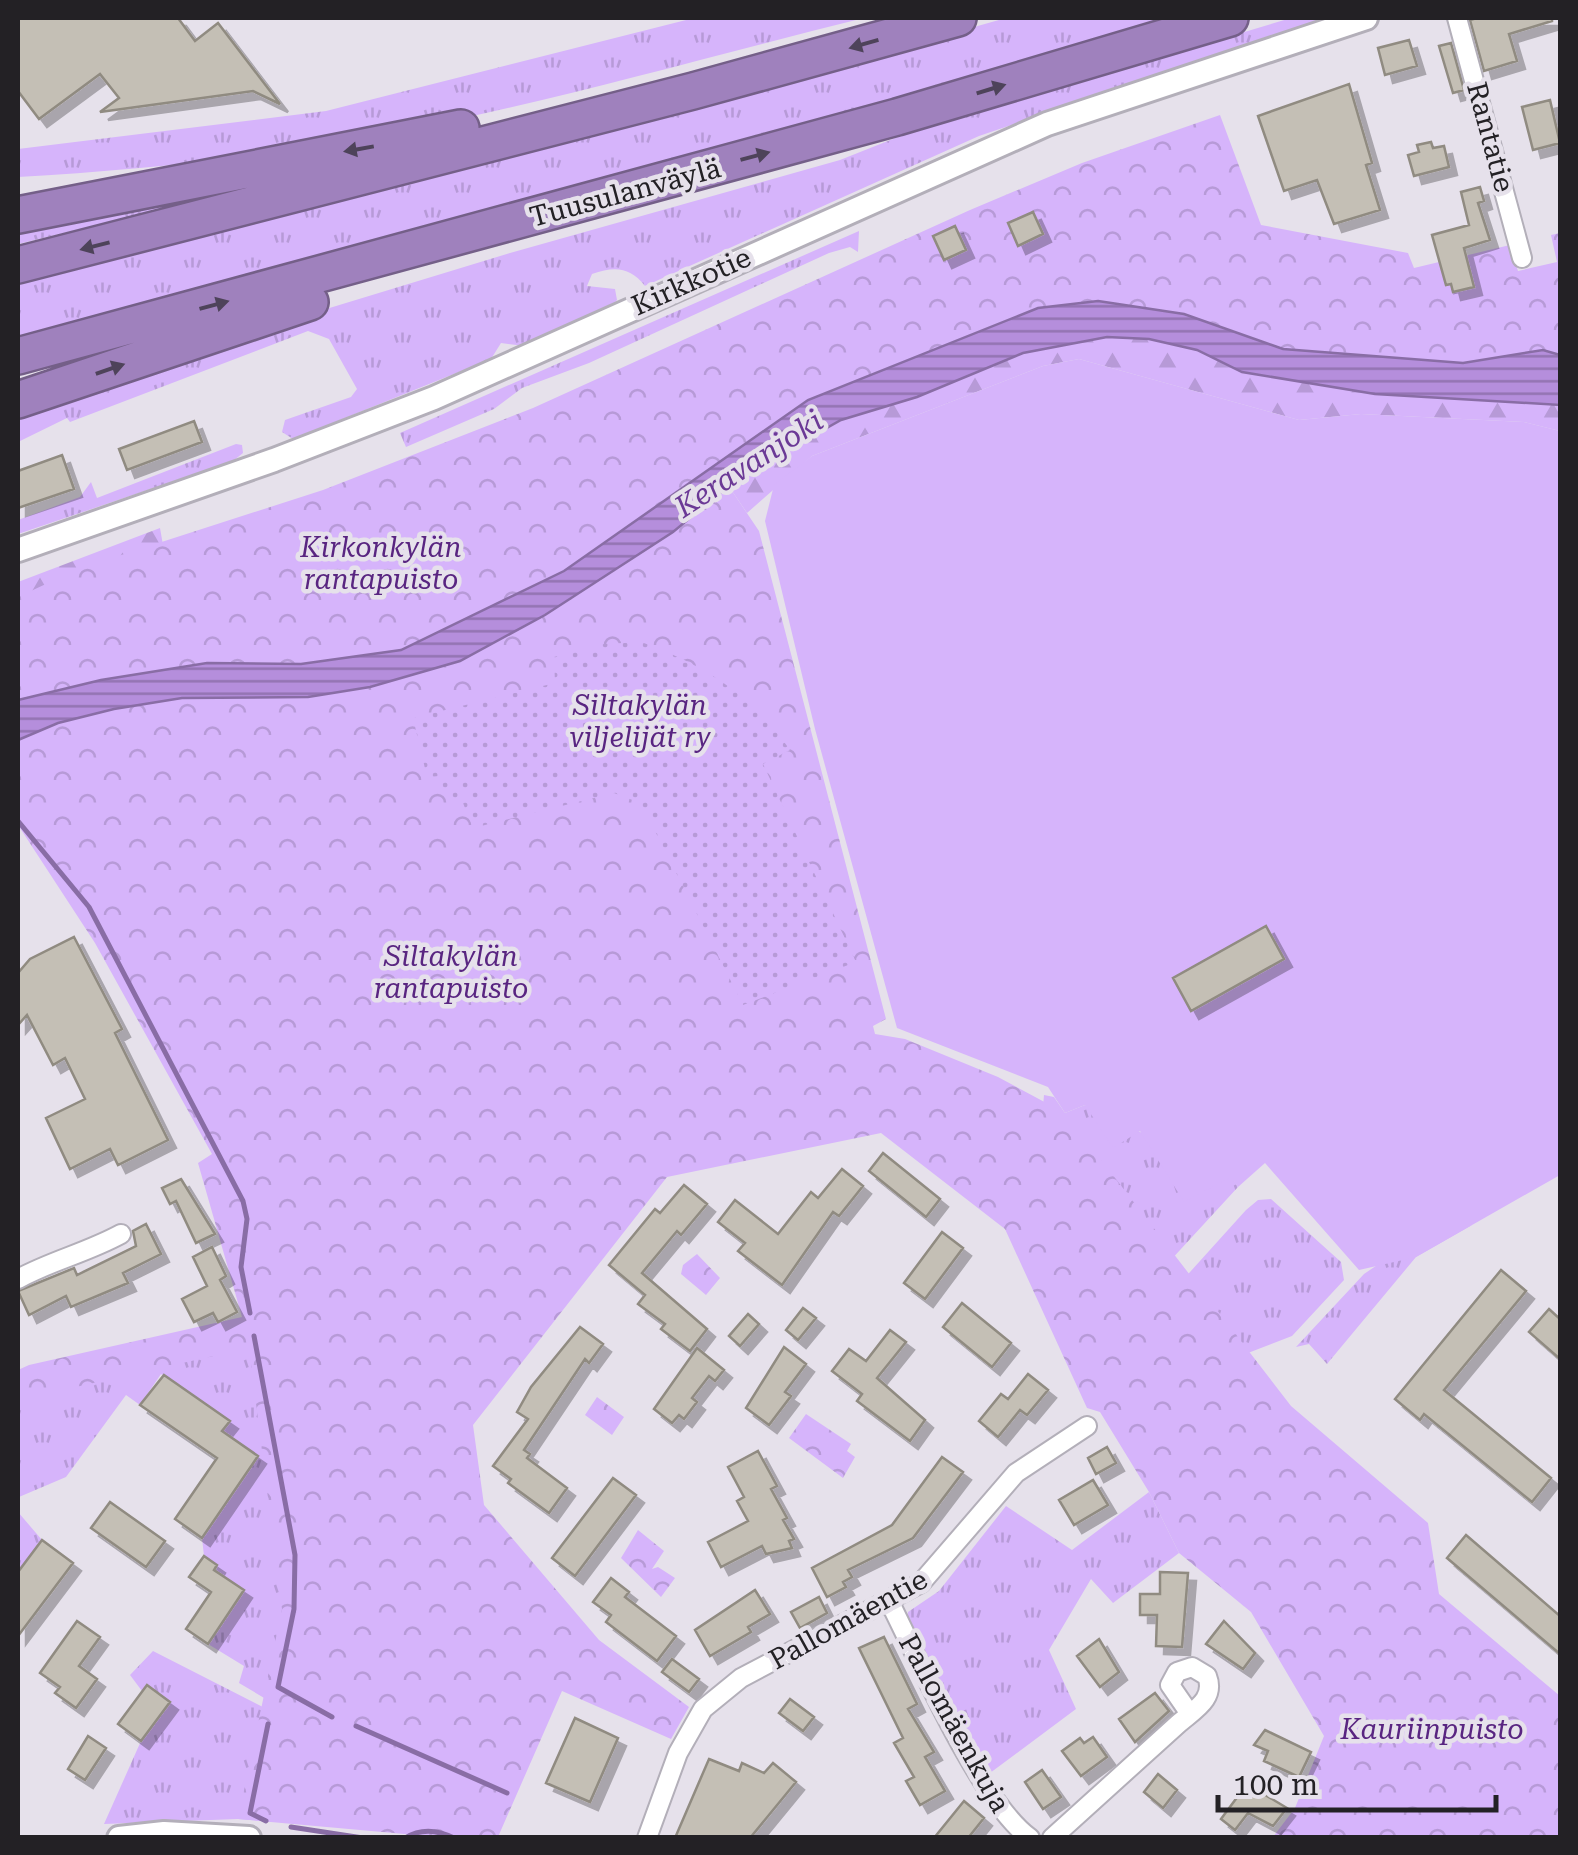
<svg xmlns="http://www.w3.org/2000/svg" width="1578" height="1855" font-family="'Roboto Serif',serif">
<style>
.grass{fill:url(#grass-tufts)}
.forest{fill:url(#forest-firs)}
.park{fill:url(#park-crowns)}
.garden{fill:url(#garden-dots)}
.pitch{fill:#d6b4fb}
.water{fill:url(#water-rules);stroke:#896da5;stroke-width:2.5}
.lines{fill:none;stroke-linecap:round;stroke-linejoin:round}
.stream{stroke:#896da5;stroke-width:5}
.building{fill:#c4bfb5;stroke:#908b81;stroke-width:2.5;filter:url(#shadow)}
.minor-casing{stroke:#b3afb9;stroke-width:22}
.tertiary-casing{stroke:#b3afb9;stroke-width:28}
.motorway-casing{stroke:#745f88;stroke-width:40}
.minor{stroke:#fff;stroke-width:18}
.tertiary{stroke:#fff;stroke-width:22}
.motorway{stroke:#9f81bd;stroke-width:35}
.oneway{fill:#4e435a}
.labels{text-anchor:middle;stroke-width:9;stroke-linejoin:round;paint-order:stroke}
.street-label{font-size:28px;fill:#232125;stroke:#e6e1eb}
.park-label{font-size:28px;font-style:italic;fill:#592581;stroke:#e6e1eb}
.water-label{font-size:30px;font-style:italic;fill:#6b3996;stroke:#e6e1eb}
</style>
<defs>
<pattern id="grass-tufts" width="24" height="20" patternUnits="userSpaceOnUse" patternTransform="scale(2.5)"><rect width="24" height="20" fill="#d6b4fb"/><path d="M3 7l-1-3M5 7V3M7 7l1-3M15 17l-1-3M17 17v-4M19 17l1-3" fill="none" stroke="#b79ad7"/></pattern>
<pattern id="forest-firs" width="22" height="20" patternUnits="userSpaceOnUse" patternTransform="scale(2.5)"><rect width="22" height="20" fill="#d6b4fb"/><path d="M5 1l3.5 6h-7zM16 11l3.5 6h-7z" fill="#b79ad7"/></pattern>
<pattern id="park-crowns" width="20" height="18" patternUnits="userSpaceOnUse" patternTransform="scale(2.5)"><rect width="20" height="18" fill="#d6b4fb"/><path d="M2 6a3 3 0 1 1 6 0M12 15a3 3 0 1 1 6 0" fill="none" stroke="#b79ad7"/></pattern>
<pattern id="garden-dots" width="8" height="8" patternUnits="userSpaceOnUse" patternTransform="scale(2.5)"><rect width="8" height="8" fill="#d6b4fb"/><path d="M2 2h.1M6 6h.1" fill="none" stroke="#b79ad7" stroke-width="1.8" stroke-linecap="round"/></pattern>
<pattern id="water-rules" width="6" height="5" patternUnits="userSpaceOnUse" patternTransform="scale(2.5)"><rect width="6" height="5" fill="#b58edc"/><path d="M0 2.5h6" fill="none" stroke="#9374b2"/></pattern>
<filter id="shadow"><feDropShadow dx="8" dy="8" stdDeviation="0" flood-color="#0004"/></filter>
</defs>
<rect width="100%" height="100%" fill="#e6e1eb"/>
<path class="grass" d="M 694,18 L 864,18 C 703,58 542,105 378,135 C 260,158 138,170 18,177 L 18,149 L 326,111 Z
M 1006,18 L 1184,18 L 18,339 L 18,278 L 797,77 Z
M 1291,18 L 1326,18 L 979,136 L 645,286 C 630,267 615,266 592,274 L 587,286 L 615,289 L 617,300 L 612,306 L 525,346 L 501,343 L 491,359 L 293,439 L 282,432 L 285,420 L 351,397 L 357,389 L 329,339 L 308,331 L 70,422 L 67,418 L 18,442 L 18,411 L 251,332 L 510,253 L 840,160 L 908,133 Z
M 277,182 L 18,244 L 18,223 Z
M 859,231 L 858,252 L 850,247 L 829,253 L 589,363 L 522,388 L 494,409 L 406,447 L 400,433 Z
M 236,444 L 242,445 L 243,453 L 233,461 L 18,534 L 18,520 L 80,497 L 91,482 L 97,498 Z
M 1044,1095 L 1054,1097 L 1065,1113 L 1085,1105 L 1232,1177 L 1238,1187 L 1169,1262 L 1043,1106 Z
M 1271,1199 L 1341,1262 L 1344,1280 L 1292,1336 L 1235,1358 L 1181,1282 L 1246,1210 L 1258,1200 Z
M 1472,1225 L 1416,1257 L 1327,1364 L 1309,1344 L 1296,1347 L 1364,1274 L 1392,1255 Z
M 354,1302 L 276,1705 L 239,1683 L 244,1666 L 208,1644 L 217,1565 L 204,1556 L 202,1538 L 258,1456 L 222,1431 L 229,1420 L 161,1374 L 140,1405 L 126,1395 L 66,1477 L 19,1497 L 18,1388 Z
M 1149,1492 L 1179,1553 L 1113,1603 L 1091,1579 L 1049,1650 L 1076,1709 L 990,1773 L 907,1619 L 908,1612 L 939,1591 L 1006,1506 L 1072,1550 Z
M 18,1512 L 42,1540 L 18,1572 Z
M 153,1651 L 304,1728 L 275,1822 L 238,1819 L 104,1824 L 141,1741 L 169,1702 L 147,1685 L 142,1691 L 130,1675 Z"/>
<path class="forest" d="M 1107,337 L 1149,339 L 1197,350 L 1242,372 L 1375,394 L 1560,405 L 1560,431 L 1524,422 L 1361,414 L 1299,420 L 1079,359 L 1043,366 L 812,456 L 747,513 L 728,485 L 841,420 L 917,397 L 1023,353 Z
M 160,528 L 163,545 L 18,630 L 18,582 Z"/>
<path class="park" d="M 1220,115 L 1261,225 L 1408,253 L 1414,268 L 1510,245 L 1518,271 L 1557,262 L 1551,235 L 1560,233 L 1560,355 L 1542,350 L 1463,363 L 1283,349 L 1184,314 L 1038,308 L 808,400 L 564,571 L 401,650 L 301,664 L 207,663 L 101,680 L 18,700 L 18,597 L 78,569 L 323,490 L 533,408 L 970,210 L 1082,163 Z
M 728,485 L 759,531 L 886,1019 L 873,1026 L 875,1034 L 905,1039 L 998,1077 L 1065,1113 L 1291,1406 L 1428,1523 L 1439,1594 L 1560,1696 L 1560,1837 L 1273,1837 L 1295,1808 L 1324,1736 L 1251,1612 L 1179,1553 L 1149,1492 L 1100,1412 L 1087,1408 L 1005,1229 L 881,1133 L 667,1177 L 473,1425 L 484,1505 L 599,1640 L 689,1707 L 671,1739 L 562,1691 L 498,1837 L 438,1837 L 238,1819 L 282,1609 L 249,1348 L 18,1400 L 18,1370 L 29,1365 L 242,1317 L 198,1163 L 212,1154 L 95,943 L 18,825 L 18,740 L 58,723 L 114,709 L 182,698 L 308,697 L 370,687 L 460,661 L 545,615 L 673,532 Z
M 697,1254 L 720,1278 L 706,1295 L 681,1274 L 683,1265 Z
M 597,1397 L 624,1417 L 612,1435 L 585,1415 Z
M 806,1414 L 851,1444 L 847,1451 L 855,1457 L 843,1478 L 789,1438 Z
M 638,1530 L 664,1551 L 652,1569 L 658,1567 L 675,1578 L 661,1597 L 621,1558 Z"/>
<path class="garden" d="M 641,642 C 703,664 753,696 790,750 L 763,764 L 856,962 L 743,1005 L 653,827 L 635,801 L 614,793 L 473,828 L 463,803 L 449,803 L 439,776 L 427,777 L 413,718 L 555,683 L 554,657 L 604,644 Z"/>
<path class="pitch" d="M 1079,359 L 1299,420 L 1361,414 L 1524,422 L 1560,431 L 1560,1175 L 1416,1257 L 1359,1270 L 1265,1163 L 1238,1187 L 1231,1177 L 1184,1202 L 1140,1131 L 1113,1148 L 1085,1105 L 1065,1113 L 1048,1087 L 897,1028 L 815,729 L 765,521 L 774,485 L 812,456 L 1043,366 Z"/>
<path class="water" d="M 1098,301 L 1184,314 L 1283,349 L 1463,363 L 1543,350 L 1560,355 L 1560,405 L 1375,394 L 1242,372 L 1197,350 L 1149,339 L 1107,337 L 1023,353 L 917,397 L 841,420 L 809,438 L 737,479 L 673,532 L 545,615 L 460,661 L 370,687 L 308,697 L 182,698 L 114,709 L 58,723 L 18,740 L 18,700 L 101,680 L 207,663 L 301,664 L 401,650 L 564,571 L 808,400 L 1038,308 Z"/>
<g class="lines">
<path class="stream" d="M 18,821 L 89,907 L 243,1201 L 247,1219 L 241,1267 L 250,1313
M 254,1336 L 295,1555 L 294,1609 L 278,1687 L 332,1717
M 356,1726 L 507,1793
M 266,1821 L 250,1813 L 268,1724
M 291,1827 L 363,1838
M 405,1838 C 421,1828 438,1830 454,1838"/>
</g>
<path class="building" d="M 18,18 L 178,18 L 195,41 L 218,23 L 280,104 L 253,91 L 100,112 L 119,98 L 100,74 L 39,119 L 18,91 Z
M 1477,18 L 1552,18 L 1552,21 L 1509,34 L 1517,61 L 1484,71 L 1470,20 Z
M 1409,40 L 1417,66 L 1385,75 L 1378,48 Z
M 1451,43 L 1464,90 L 1453,93 L 1439,46 Z
M 1349,84 L 1372,163 L 1366,165 L 1380,210 L 1334,224 L 1317,180 L 1284,191 L 1258,116 Z
M 1550,100 L 1560,143 L 1533,150 L 1522,107 Z
M 1431,142 L 1433,148 L 1444,146 L 1449,167 L 1414,176 L 1408,155 L 1419,152 L 1417,145 Z
M 1480,187 L 1484,201 L 1478,203 L 1490,240 L 1464,248 L 1474,287 L 1453,292 L 1451,284 L 1446,285 L 1432,235 L 1469,225 L 1461,192 Z
M 1033,212 L 1043,234 L 1018,246 L 1008,223 Z
M 955,226 L 966,250 L 944,260 L 933,236 Z
M 194,421 L 202,442 L 127,470 L 119,449 Z
M 62,455 L 74,489 L 18,508 L 18,471 Z
M 1266,926 L 1284,959 L 1191,1011 L 1173,978 Z
M 74,937 L 122,1029 L 115,1033 L 168,1140 L 118,1165 L 110,1149 L 70,1169 L 46,1118 L 85,1099 L 65,1058 L 53,1065 L 27,1015 L 18,1025 L 18,973 L 30,959 Z
M 883,1153 L 940,1199 L 926,1217 L 869,1171 Z
M 842,1169 L 863,1186 L 839,1216 L 833,1212 L 782,1285 L 738,1251 L 745,1243 L 718,1222 L 735,1200 L 778,1234 L 811,1192 L 818,1198 Z
M 181,1179 L 215,1234 L 196,1243 L 176,1201 L 170,1204 L 162,1188 Z
M 684,1185 L 707,1204 L 681,1235 L 677,1231 L 642,1273 L 707,1329 L 690,1351 L 661,1329 L 665,1324 L 638,1304 L 645,1295 L 609,1265 L 655,1209 L 660,1213 Z
M 146,1224 L 161,1254 L 123,1273 L 128,1283 L 71,1307 L 66,1296 L 29,1315 L 18,1291 L 74,1268 L 77,1275 L 136,1246 L 133,1231 Z
M 942,1232 L 963,1248 L 925,1299 L 904,1283 Z
M 212,1247 L 226,1276 L 220,1280 L 237,1312 L 218,1322 L 213,1313 L 194,1322 L 182,1299 L 207,1286 L 193,1257 Z
M 1501,1270 L 1526,1291 L 1444,1390 L 1551,1478 L 1532,1502 L 1424,1414 L 1420,1420 L 1395,1399 Z
M 962,1303 L 1011,1343 L 992,1367 L 943,1327 Z
M 803,1308 L 816,1318 L 798,1340 L 786,1330 Z
M 1549,1309 L 1560,1319 L 1560,1359 L 1529,1332 Z
M 748,1314 L 759,1324 L 740,1346 L 729,1336 Z
M 580,1327 L 603,1344 L 589,1363 L 585,1359 L 524,1450 L 530,1454 L 527,1458 L 567,1488 L 549,1513 L 508,1483 L 511,1479 L 493,1466 L 528,1419 L 517,1412 L 531,1387 Z
M 890,1330 L 906,1342 L 877,1378 L 925,1420 L 910,1441 L 857,1401 L 862,1394 L 832,1371 L 849,1349 L 866,1361 Z
M 784,1347 L 806,1364 L 785,1392 L 791,1396 L 769,1425 L 746,1408 Z
M 697,1348 L 724,1370 L 715,1381 L 709,1376 L 692,1398 L 697,1402 L 684,1419 L 679,1415 L 672,1423 L 654,1409 Z
M 1028,1374 L 1048,1390 L 1027,1415 L 1020,1410 L 998,1437 L 979,1421 L 1001,1394 L 1008,1399 Z
M 164,1375 L 230,1421 L 222,1431 L 258,1456 L 202,1538 L 175,1519 L 217,1458 L 140,1405 Z
M 1107,1447 L 1116,1463 L 1096,1474 L 1088,1458 Z
M 758,1451 L 777,1486 L 771,1489 L 787,1518 L 783,1520 L 794,1539 L 789,1541 L 792,1548 L 766,1554 L 762,1546 L 721,1567 L 708,1542 L 748,1521 L 737,1501 L 744,1497 L 728,1467 Z
M 942,1457 L 963,1472 L 913,1538 L 848,1570 L 852,1577 L 843,1582 L 846,1587 L 827,1597 L 812,1568 L 892,1525 Z
M 613,1478 L 636,1495 L 575,1576 L 552,1558 Z
M 1093,1480 L 1108,1505 L 1074,1525 L 1059,1500 Z
M 110,1502 L 165,1541 L 146,1567 L 91,1528 Z
M 1466,1535 L 1560,1616 L 1560,1654 L 1447,1558 Z
M 42,1540 L 73,1563 L 18,1636 L 18,1572 Z
M 204,1556 L 217,1565 L 214,1570 L 244,1590 L 208,1644 L 186,1629 L 211,1592 L 189,1577 Z
M 1160,1572 L 1188,1573 L 1182,1647 L 1156,1646 L 1157,1615 L 1140,1615 L 1140,1594 L 1160,1594 Z
M 611,1578 L 629,1592 L 625,1597 L 676,1636 L 657,1661 L 606,1622 L 611,1615 L 593,1602 Z
M 755,1590 L 770,1614 L 748,1627 L 751,1632 L 710,1656 L 695,1630 Z
M 819,1597 L 827,1613 L 800,1628 L 791,1612 Z
M 77,1621 L 100,1637 L 79,1666 L 97,1679 L 76,1708 L 55,1693 L 60,1687 L 40,1673 Z
M 1224,1621 L 1255,1653 L 1243,1669 L 1206,1644 Z
M 884,1637 L 917,1704 L 908,1709 L 934,1752 L 925,1757 L 945,1791 L 920,1805 L 906,1781 L 914,1777 L 894,1743 L 903,1738 L 859,1648 Z
M 1099,1639 L 1119,1672 L 1100,1687 L 1077,1656 Z
M 672,1659 L 699,1679 L 689,1692 L 662,1672 Z
M 147,1685 L 170,1702 L 141,1741 L 118,1724 Z
M 1155,1693 L 1169,1711 L 1135,1742 L 1119,1719 Z
M 790,1699 L 814,1717 L 803,1731 L 779,1713 Z
M 575,1718 L 618,1738 L 590,1802 L 546,1783 Z
M 1265,1730 L 1311,1752 L 1299,1777 L 1264,1761 L 1268,1751 L 1254,1745 Z
M 88,1736 L 106,1748 L 85,1780 L 68,1769 Z
M 1093,1737 L 1107,1757 L 1081,1776 L 1062,1751 L 1080,1738 L 1084,1743 Z
M 709,1759 L 739,1771 L 742,1763 L 764,1773 L 773,1763 L 796,1782 L 750,1838 L 675,1838 Z
M 1042,1770 L 1061,1797 L 1043,1809 L 1025,1782 Z
M 1158,1774 L 1177,1790 L 1163,1808 L 1144,1792 Z
M 1247,1784 L 1287,1808 L 1273,1826 L 1248,1813 L 1235,1830 L 1221,1819 Z
M 964,1801 L 984,1818 L 968,1838 L 934,1838 Z"/>
<g class="lines">
<defs>
<path id="minor" d="M 1457,18 L 1522,258
M 18,1279 C 53,1260 86,1253 121,1234
M 889,1601 C 919,1660 980,1802 1030,1838
M 647,1838 L 678,1753 L 703,1709 L 741,1678 L 921,1583 L 1016,1473 L 1087,1426
M 1052,1838 L 1178,1724 C 1194,1710 1216,1699 1207,1676 L 1192,1667 L 1177,1672 L 1170,1685 L 1190,1714"/>
<path id="tertiary" d="M 18,550 L 274,460 L 434,398 L 1047,124 L 1366,18
M 119,1838 L 164,1833 L 249,1838"/>
<path id="motorway" d="M 18,215 L 461,128
M 18,265 L 693,91 L 958,18
M 18,356 L 897,117 L 1230,18
M 18,400 L 310,302"/>
</defs>
<use href="#minor" class="minor-casing"/>
<use href="#tertiary" class="tertiary-casing"/>
<use href="#motorway" class="motorway-casing"/>
<use href="#minor" class="minor"/>
<use href="#tertiary" class="tertiary"/>
<use href="#motorway" class="motorway"/>
</g>
<defs><path id="oneway-solid" d="M-6-.8H1V-3.2L6.5 0L1 3.2V.8H-6Z" transform="scale(2.5)"/></defs>
<g class="oneway">
<use href="#oneway-solid" transform="translate(864 44) rotate(164)"/>
<use href="#oneway-solid" transform="translate(991 89) rotate(-17)"/>
<use href="#oneway-solid" transform="translate(359 149) rotate(170)"/>
<use href="#oneway-solid" transform="translate(755 156) rotate(-15)"/>
<use href="#oneway-solid" transform="translate(95 246) rotate(166)"/>
<use href="#oneway-solid" transform="translate(214 305) rotate(-15)"/>
<use href="#oneway-solid" transform="translate(110 369) rotate(-19)"/>
</g>
<g class="labels">
<g class="street-label">
<text transform="translate(1491 137) rotate(75)" y="10">Rantatie</text>
<text transform="translate(625 192) rotate(-15)" y="10">Tuusulanväylä</text>
<text transform="translate(691 281) rotate(-24)" y="10">Kirkkotie</text>
<text transform="translate(848 1619) rotate(-29)" y="10">Pallomäentie</text>
<text transform="translate(955 1723) rotate(61)" y="10">Pallomäenkuja</text>
</g>
<g class="park-label">
<text x="381" y="557">Kirkonkylän<tspan x="381" dy="32">rantapuisto</tspan></text>
<text x="640" y="715">Siltakylän<tspan x="640" dy="32">viljelijät ry</tspan></text>
<text x="451" y="966">Siltakylän<tspan x="451" dy="32">rantapuisto</tspan></text>
<text x="1432" y="1739">Kauriinpuisto</text>
</g>
<g class="water-label">
<text transform="translate(749 464) rotate(-33)" y="10">Keravanjoki</text>
</g>
</g>
<rect width="1578" height="1855" fill="none" stroke="#232125" stroke-width="40"/>
<path d="M1218 1795v15h278v-15" fill="none" stroke="#232125" stroke-width="5"/>
<text x="1233" y="1795" font-size="30" fill="#232125" stroke="#e6e1eb" stroke-width="8" paint-order="stroke">100 m</text>
</svg>
